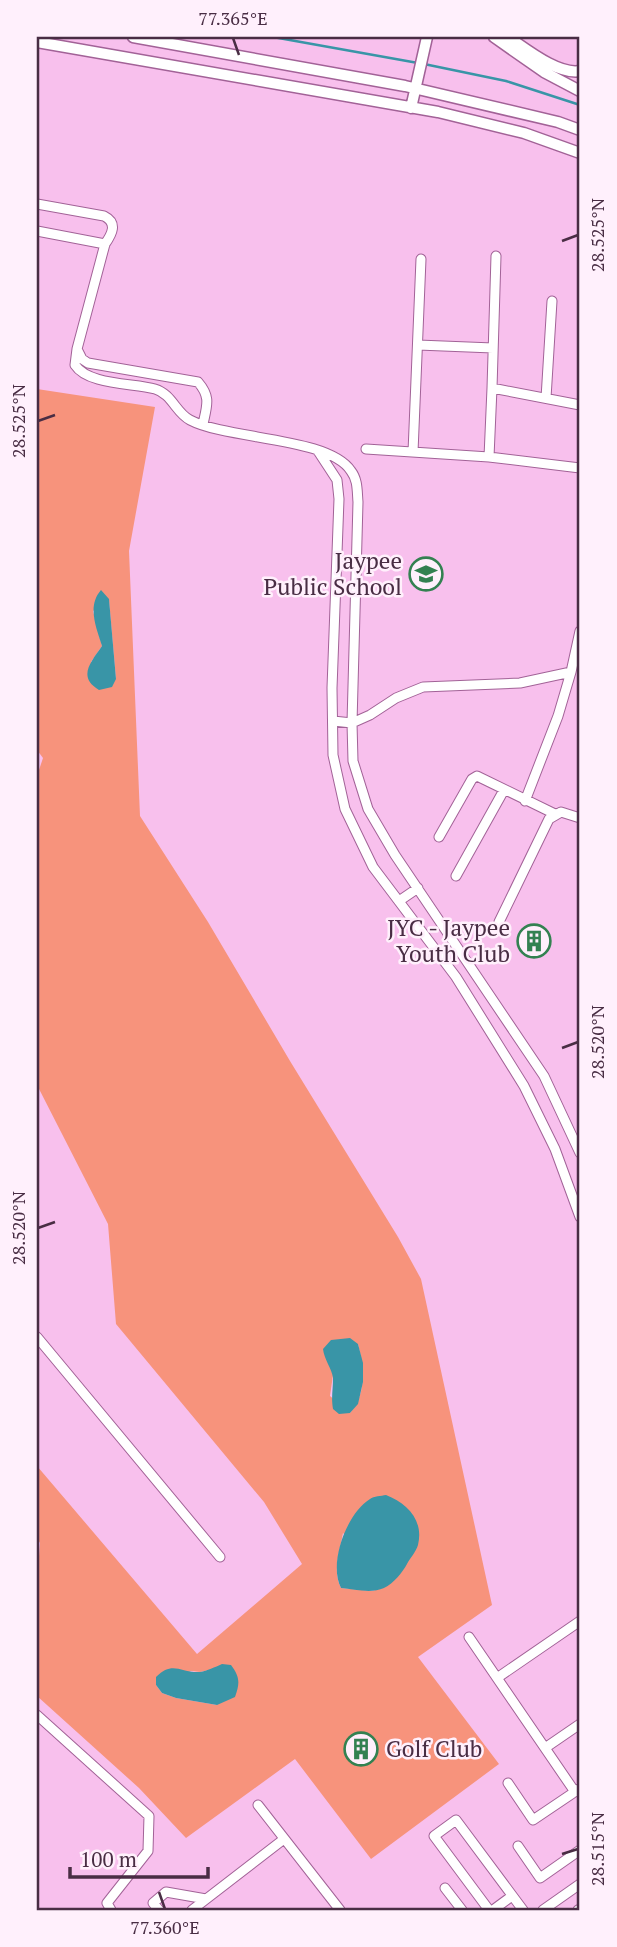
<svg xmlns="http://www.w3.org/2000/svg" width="617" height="1947" font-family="'PT Serif',serif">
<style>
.green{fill:#f7937c;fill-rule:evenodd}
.water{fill:#3995a7}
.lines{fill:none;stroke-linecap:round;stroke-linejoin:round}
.stream{stroke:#3995a7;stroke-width:2.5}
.minor-casing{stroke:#a26297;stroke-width:11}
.tertiary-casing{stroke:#a26297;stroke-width:13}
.minor{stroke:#fff;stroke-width:9}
.tertiary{stroke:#fff;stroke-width:10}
.ticks{fill:none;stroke:#492d44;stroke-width:2.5}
.labels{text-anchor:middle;stroke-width:5;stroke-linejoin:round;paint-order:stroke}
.poi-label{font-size:23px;fill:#492d44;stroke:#fff0fc;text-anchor:end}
.neatline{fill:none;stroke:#492d44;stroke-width:2.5}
.ticks-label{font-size:18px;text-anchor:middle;fill:#492d44}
</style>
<rect width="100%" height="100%" fill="#f8c0ed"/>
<path class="green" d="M 37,389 L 155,407 L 129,551 L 140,816 L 208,922 L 290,1061 L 398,1237 L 421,1279 L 492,1605 L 418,1657 L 499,1764 L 371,1859 L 295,1759 L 186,1838 L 139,1788 L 37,1696 L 37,1558 L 39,1556 L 40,1543 L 37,1538 L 37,1466 L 197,1654 L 302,1564 L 264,1502 L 116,1324 L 108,1224 L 37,1085 L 37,776 L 43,758 L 37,750 ZM 109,600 L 116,679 L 91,662 L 102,646 L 93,611 ZM 358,1344 C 364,1368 367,1393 350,1413 L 330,1396 L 333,1375 ZM 343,1533 L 385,1587 L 372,1591 L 341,1588 C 332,1571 340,1551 343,1533 ZM 209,1670 L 217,1705 L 176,1698 L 162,1693 L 156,1685 L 191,1671 L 200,1672 Z"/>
<path class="water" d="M 101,590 L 109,599 L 116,679 L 112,687 L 99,690 C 77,677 91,662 102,646 C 96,627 87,606 101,590 Z
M 350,1338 L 358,1344 L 363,1363 L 363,1382 L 358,1404 L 350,1413 L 339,1414 L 333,1409 C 331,1397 333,1390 333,1378 C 332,1369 324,1359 323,1349 L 331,1340 Z
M 386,1495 C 407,1503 424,1520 418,1545 C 416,1552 410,1558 407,1564 C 402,1573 394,1583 384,1588 C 371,1594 354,1589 341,1588 C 328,1563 347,1513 370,1499 C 374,1496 381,1496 386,1495 Z
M 222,1664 L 231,1665 C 240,1677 240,1683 235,1697 L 217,1705 L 176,1698 L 162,1693 L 156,1685 L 156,1677 C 173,1660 180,1673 200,1672 C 207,1671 215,1667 222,1664 Z"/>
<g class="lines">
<path class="stream" d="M 273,37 L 418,63
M 424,64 L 506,81 L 580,105"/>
<defs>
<path id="minor" d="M 37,204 L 104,216 C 118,223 112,234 105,244 L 77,349 L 75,365 C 88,385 133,383 155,389 C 172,394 176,413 190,420 C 228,440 329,437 351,471 C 358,480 357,491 358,502 L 352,723 L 353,761 L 368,809 L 395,855 L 544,1076 L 580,1153
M 37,231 L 105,244
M 418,345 L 493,348
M 77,349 L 82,359 L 88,363 L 198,382 C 211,397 207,405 203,424
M 492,388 L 496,256
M 546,398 L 552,301
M 366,449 L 489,457 L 580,468
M 318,451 L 337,480 L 339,499 L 332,688 L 333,755 L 345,809 L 373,867 L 456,977 L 524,1086 L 555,1149 L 580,1217
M 413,452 L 421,259
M 489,457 L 492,388 L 580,405
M 333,721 L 352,723 L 370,715 L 396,698 L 423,687 L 520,683 L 571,672 L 580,631
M 525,801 L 558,716 L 571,672
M 439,837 L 472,779 L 477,776 L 555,814
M 456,876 L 504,790
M 399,901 L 418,888
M 499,922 L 549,819 L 561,812 L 580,818
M 37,1337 L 220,1557
M 469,1637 L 575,1792
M 497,1678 L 580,1621
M 37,1715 L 149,1816 L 148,1851 L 107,1903 L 111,1910
M 545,1748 L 580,1724
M 508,1783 L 533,1820 L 579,1789
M 258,1805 L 340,1910
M 518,1846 L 540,1878 L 580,1850
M 445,1888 L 462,1910
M 159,1910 L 153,1903 L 166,1892 L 206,1899
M 192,1910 L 284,1839
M 489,1910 L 434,1836 L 456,1820 L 523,1910
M 493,1910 L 512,1896
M 543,1910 L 580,1884
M 578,1910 L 580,1909"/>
<path id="tertiary" d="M 133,37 L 405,86 L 558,122 L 580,130
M 494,37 L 544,72 L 580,91
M 508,37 C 526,49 558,75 580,71
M 37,42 L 438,112 L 524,133 L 580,153
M 411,108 L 427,37"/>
</defs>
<use href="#minor" class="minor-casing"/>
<use href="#tertiary" class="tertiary-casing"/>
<use href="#minor" class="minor"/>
<use href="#tertiary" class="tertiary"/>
</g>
<path class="ticks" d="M 233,38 L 239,55M 562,241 L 578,235M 38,421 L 55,415M 562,1048 L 578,1042M 38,1228 L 55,1222M 562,1854 L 578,1849M 159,1892 L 165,1909"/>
<defs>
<symbol id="school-ring" viewBox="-11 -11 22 22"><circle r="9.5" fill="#fff0fc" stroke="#338151" stroke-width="1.5"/><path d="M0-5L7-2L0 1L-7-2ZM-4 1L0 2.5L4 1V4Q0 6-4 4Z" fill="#338151"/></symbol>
<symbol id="building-ring" viewBox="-11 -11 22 22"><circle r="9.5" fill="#fff0fc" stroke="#338151" stroke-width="1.5"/><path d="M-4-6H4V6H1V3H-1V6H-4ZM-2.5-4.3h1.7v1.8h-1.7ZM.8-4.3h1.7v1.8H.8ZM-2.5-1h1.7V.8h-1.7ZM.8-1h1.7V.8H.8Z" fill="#338151"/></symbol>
</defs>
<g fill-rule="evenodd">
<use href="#school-ring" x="407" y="555" width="38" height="38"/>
<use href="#building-ring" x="515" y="922" width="38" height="38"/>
<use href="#building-ring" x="342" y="1730" width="38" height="38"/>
</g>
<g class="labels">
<g class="poi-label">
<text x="402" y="569">Jaypee<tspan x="402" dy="26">Public School</tspan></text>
<text x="510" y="936">JYC - Jaypee<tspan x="510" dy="26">Youth Club</tspan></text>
<text x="386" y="1757" text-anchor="start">Golf Club</text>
</g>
</g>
<rect width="617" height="1947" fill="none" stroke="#fff0fc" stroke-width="77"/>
<path d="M70 1867v10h138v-10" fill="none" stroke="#492d44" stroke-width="3.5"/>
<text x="80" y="1867" font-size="21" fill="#492d44" stroke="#fff0fc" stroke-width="5" paint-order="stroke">100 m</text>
<rect x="38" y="38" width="540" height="1871" class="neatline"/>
<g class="ticks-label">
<text x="233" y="25">77.365°E</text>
<text transform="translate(598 235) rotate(-90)" y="6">28.525°N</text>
<text transform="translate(19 421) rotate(-90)" y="6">28.525°N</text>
<text transform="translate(598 1042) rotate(-90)" y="6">28.520°N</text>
<text transform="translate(19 1228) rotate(-90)" y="6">28.520°N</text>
<text transform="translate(598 1849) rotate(-90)" y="6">28.515°N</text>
<text x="165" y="1934">77.360°E</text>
</g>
</svg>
